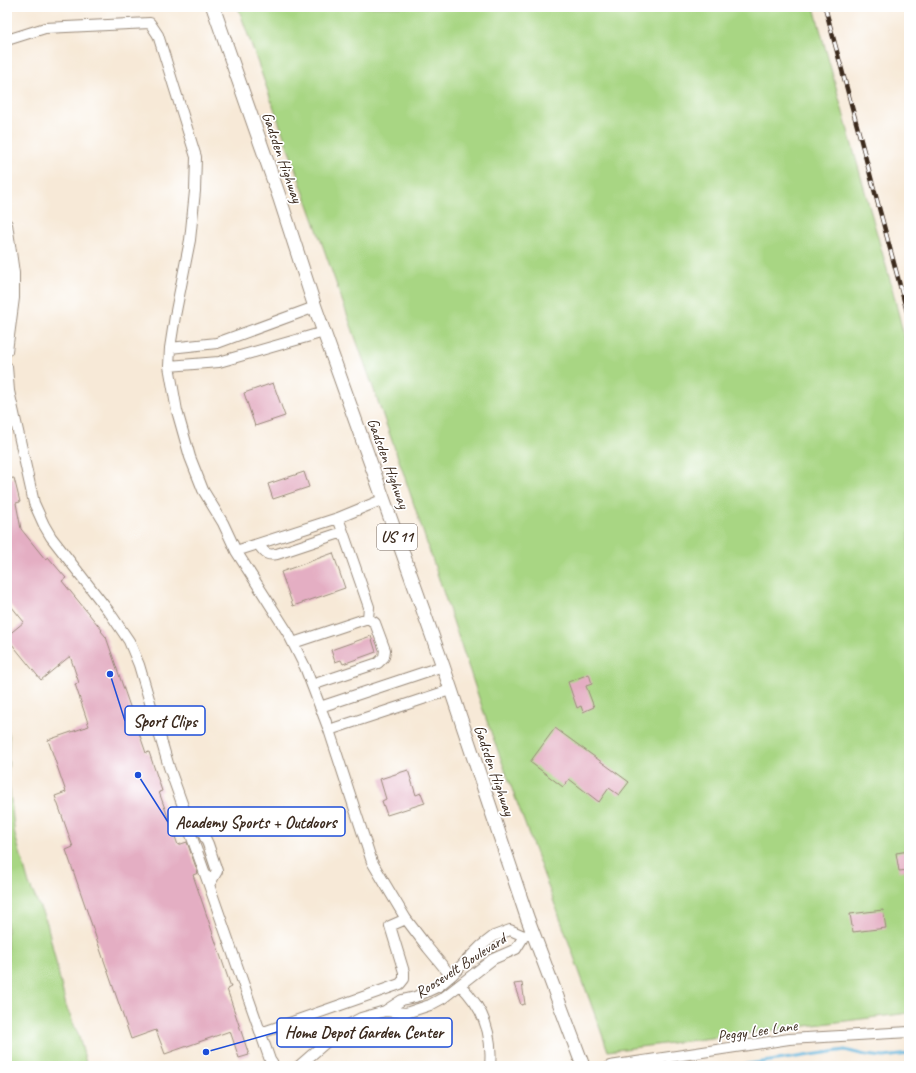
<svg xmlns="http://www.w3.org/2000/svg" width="916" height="1073" font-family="Caveat,sans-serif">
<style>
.green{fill:#a8d683;stroke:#728050}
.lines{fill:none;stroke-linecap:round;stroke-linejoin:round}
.stream{stroke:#62b6de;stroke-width:3}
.building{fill:#e4aec3}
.minor-casing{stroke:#998a7a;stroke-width:12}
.major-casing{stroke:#998a7a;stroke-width:15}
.minor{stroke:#fff;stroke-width:10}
.major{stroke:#fff;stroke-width:13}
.rail-casing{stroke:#3b2a1e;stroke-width:4.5}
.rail{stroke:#fff;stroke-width:3;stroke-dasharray:9;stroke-linecap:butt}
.labels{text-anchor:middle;stroke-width:3.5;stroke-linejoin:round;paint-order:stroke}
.shield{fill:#fff;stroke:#766a62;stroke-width:1}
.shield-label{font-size:15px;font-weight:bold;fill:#3b2a1e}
.street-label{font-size:16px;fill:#3b2a1e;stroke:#fff}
.leader{fill:none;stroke:#1d4ed8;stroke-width:1.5}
.callout-dot{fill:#1d4ed8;stroke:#fff;stroke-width:1.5}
.callout{fill:#fff;stroke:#1d4ed8;stroke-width:1.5}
.callout-label{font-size:17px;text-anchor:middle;font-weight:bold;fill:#3b2a1e}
</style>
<rect width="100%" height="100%" fill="#fff"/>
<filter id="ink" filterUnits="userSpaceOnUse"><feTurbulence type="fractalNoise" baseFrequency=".025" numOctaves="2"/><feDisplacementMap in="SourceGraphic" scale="8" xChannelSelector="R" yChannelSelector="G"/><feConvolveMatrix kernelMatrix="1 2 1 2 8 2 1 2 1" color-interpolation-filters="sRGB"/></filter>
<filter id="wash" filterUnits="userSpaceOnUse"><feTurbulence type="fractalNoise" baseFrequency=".012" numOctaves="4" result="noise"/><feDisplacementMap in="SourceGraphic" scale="16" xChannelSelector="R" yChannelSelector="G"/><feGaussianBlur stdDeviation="0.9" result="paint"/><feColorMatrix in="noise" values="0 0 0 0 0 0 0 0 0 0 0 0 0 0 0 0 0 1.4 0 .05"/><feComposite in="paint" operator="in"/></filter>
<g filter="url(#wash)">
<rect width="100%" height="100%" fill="#f7e9d7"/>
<path class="green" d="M 238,7 L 814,7 L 850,138 L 890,280 L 909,356 L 909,1013 L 608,1051 L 565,932 L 485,716 L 402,469 Z
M 7,729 L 9,735 L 8,775 L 15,835 L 29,884 L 47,923 L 66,1006 L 79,1037 L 87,1066 L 7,1066 Z"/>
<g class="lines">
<path class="stream" d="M 735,1066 L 845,1050 L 865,1055 L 884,1057 L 909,1054"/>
</g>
<g id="blocks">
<path class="building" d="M 273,383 L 285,416 L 255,426 L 244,393 Z
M 304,472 L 309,487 L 273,499 L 268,484 Z
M 14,478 L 20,502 L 16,503 L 21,529 L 45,559 L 48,557 L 66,578 L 62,581 L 102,630 L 101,631 L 106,637 L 146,753 L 149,752 L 162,791 L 159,792 L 178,845 L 187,842 L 198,873 L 193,875 L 231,987 L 227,989 L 249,1055 L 239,1058 L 230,1031 L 165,1054 L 156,1030 L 131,1039 L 66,850 L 73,847 L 55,796 L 66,792 L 48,740 L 89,726 L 75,684 L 79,683 L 70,656 L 41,680 L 7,638 L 7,636 L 24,622 L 7,601 L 7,479 Z
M 333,553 L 345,588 L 293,606 L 281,572 Z
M 371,636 L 376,652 L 343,664 L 341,660 L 335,662 L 331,650 Z
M 589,674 L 592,684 L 586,686 L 594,707 L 583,712 L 581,706 L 577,708 L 568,682 Z
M 555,728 L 629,782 L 619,795 L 609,788 L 599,802 L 569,779 L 563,787 L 530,762 Z
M 408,770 L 416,795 L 421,793 L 425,803 L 387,815 L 382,801 L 386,799 L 380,779 Z
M 909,851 L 909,870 L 899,871 L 896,853 Z
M 883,910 L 886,928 L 853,932 L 850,914 Z
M 522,983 L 525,1004 L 521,1005 L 514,984 Z"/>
</g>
</g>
<g filter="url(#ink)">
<use href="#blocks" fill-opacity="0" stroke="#998a7a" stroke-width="1"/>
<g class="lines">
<defs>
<path id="minor" d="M 7,40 L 45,28 L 150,23 L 158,35 L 196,157 L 195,191 L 190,240 L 175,316 L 170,348 L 169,366 L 177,411 L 190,457 L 203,490 L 223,523 L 236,551 L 288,633 L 305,667 L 329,730 L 372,862 L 406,919 L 428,948 L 451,976
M 7,224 L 14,273 L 14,298 L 7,351
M 170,348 L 217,343 L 315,307
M 169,366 L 219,362 L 324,332
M 7,367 L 9,391 L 34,503 L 44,525 L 51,537 L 110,613 L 129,641 L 139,665 L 169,767 L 184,809 L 201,829 L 208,844 L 217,871 L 209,885 L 270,1060 L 274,1066
M 343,532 L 369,607 L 368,618
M 258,544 C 265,553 266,556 277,554 L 343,532 L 338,518
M 236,551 L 338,518 L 384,499
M 293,643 L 368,618 L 375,623 L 385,650 L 384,657 L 378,663 L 312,685
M 320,707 L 443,666
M 329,730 L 450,690
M 184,811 L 190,832 L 209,885
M 460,985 C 483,1007 493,1034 490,1066
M 385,1011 L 406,1013 L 430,1005 L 443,998 L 493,959 L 516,949 L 524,936 L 530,934
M 261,1033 L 400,984 L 404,979 L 404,972 L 390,926 L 406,919
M 299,1066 L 339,1031 L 348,1025 L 361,1018 L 385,1011 L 402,1000 L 415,997 L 439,986 L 452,975 L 481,946 L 494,936 L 510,930 L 524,936
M 610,1066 L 789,1039 L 909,1032"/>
<path id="major" d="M 213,7 L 279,196 L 315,307 L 443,666 L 527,917 L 583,1066"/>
</defs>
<use href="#minor" class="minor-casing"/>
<use href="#major" class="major-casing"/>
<use href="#minor" class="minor"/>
<use href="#major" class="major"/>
<defs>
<path id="rail" d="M 825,7 L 909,319"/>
</defs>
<use href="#rail" class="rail-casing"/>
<use href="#rail" class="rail"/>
</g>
</g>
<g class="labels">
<rect class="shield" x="377" y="524" width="40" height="26" rx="3"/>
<g class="shield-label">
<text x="397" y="542">US 11</text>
</g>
<g class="street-label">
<text transform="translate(283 157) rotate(71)" y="6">Gadsden Highway</text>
<text transform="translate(389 463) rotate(70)" y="6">Gadsden Highway</text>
<text transform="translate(495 770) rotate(71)" y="6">Gadsden Highway</text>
<text transform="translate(460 965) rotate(-33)" y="6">Roosevelt Boulevard</text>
<text transform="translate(757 1030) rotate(-8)" y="6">Peggy Lee Lane</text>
</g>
</g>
<path class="leader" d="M110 674L125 721M138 775L168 822M206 1052L277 1032"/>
<g class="callout-dot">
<circle cx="110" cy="674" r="4"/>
<circle cx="138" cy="775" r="4"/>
<circle cx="206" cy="1052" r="4"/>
</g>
<g class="callout">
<rect x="125" y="706" width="80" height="29" rx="4"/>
<rect x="168" y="807" width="177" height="29" rx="4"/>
<rect x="277" y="1018" width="175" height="29" rx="4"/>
</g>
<g class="callout-label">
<text x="165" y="727">Sport Clips</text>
<text x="256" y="828">Academy Sports + Outdoors</text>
<text x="364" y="1038">Home Depot Garden Center</text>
</g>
<rect width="916" height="1073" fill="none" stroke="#fff" stroke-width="24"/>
</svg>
